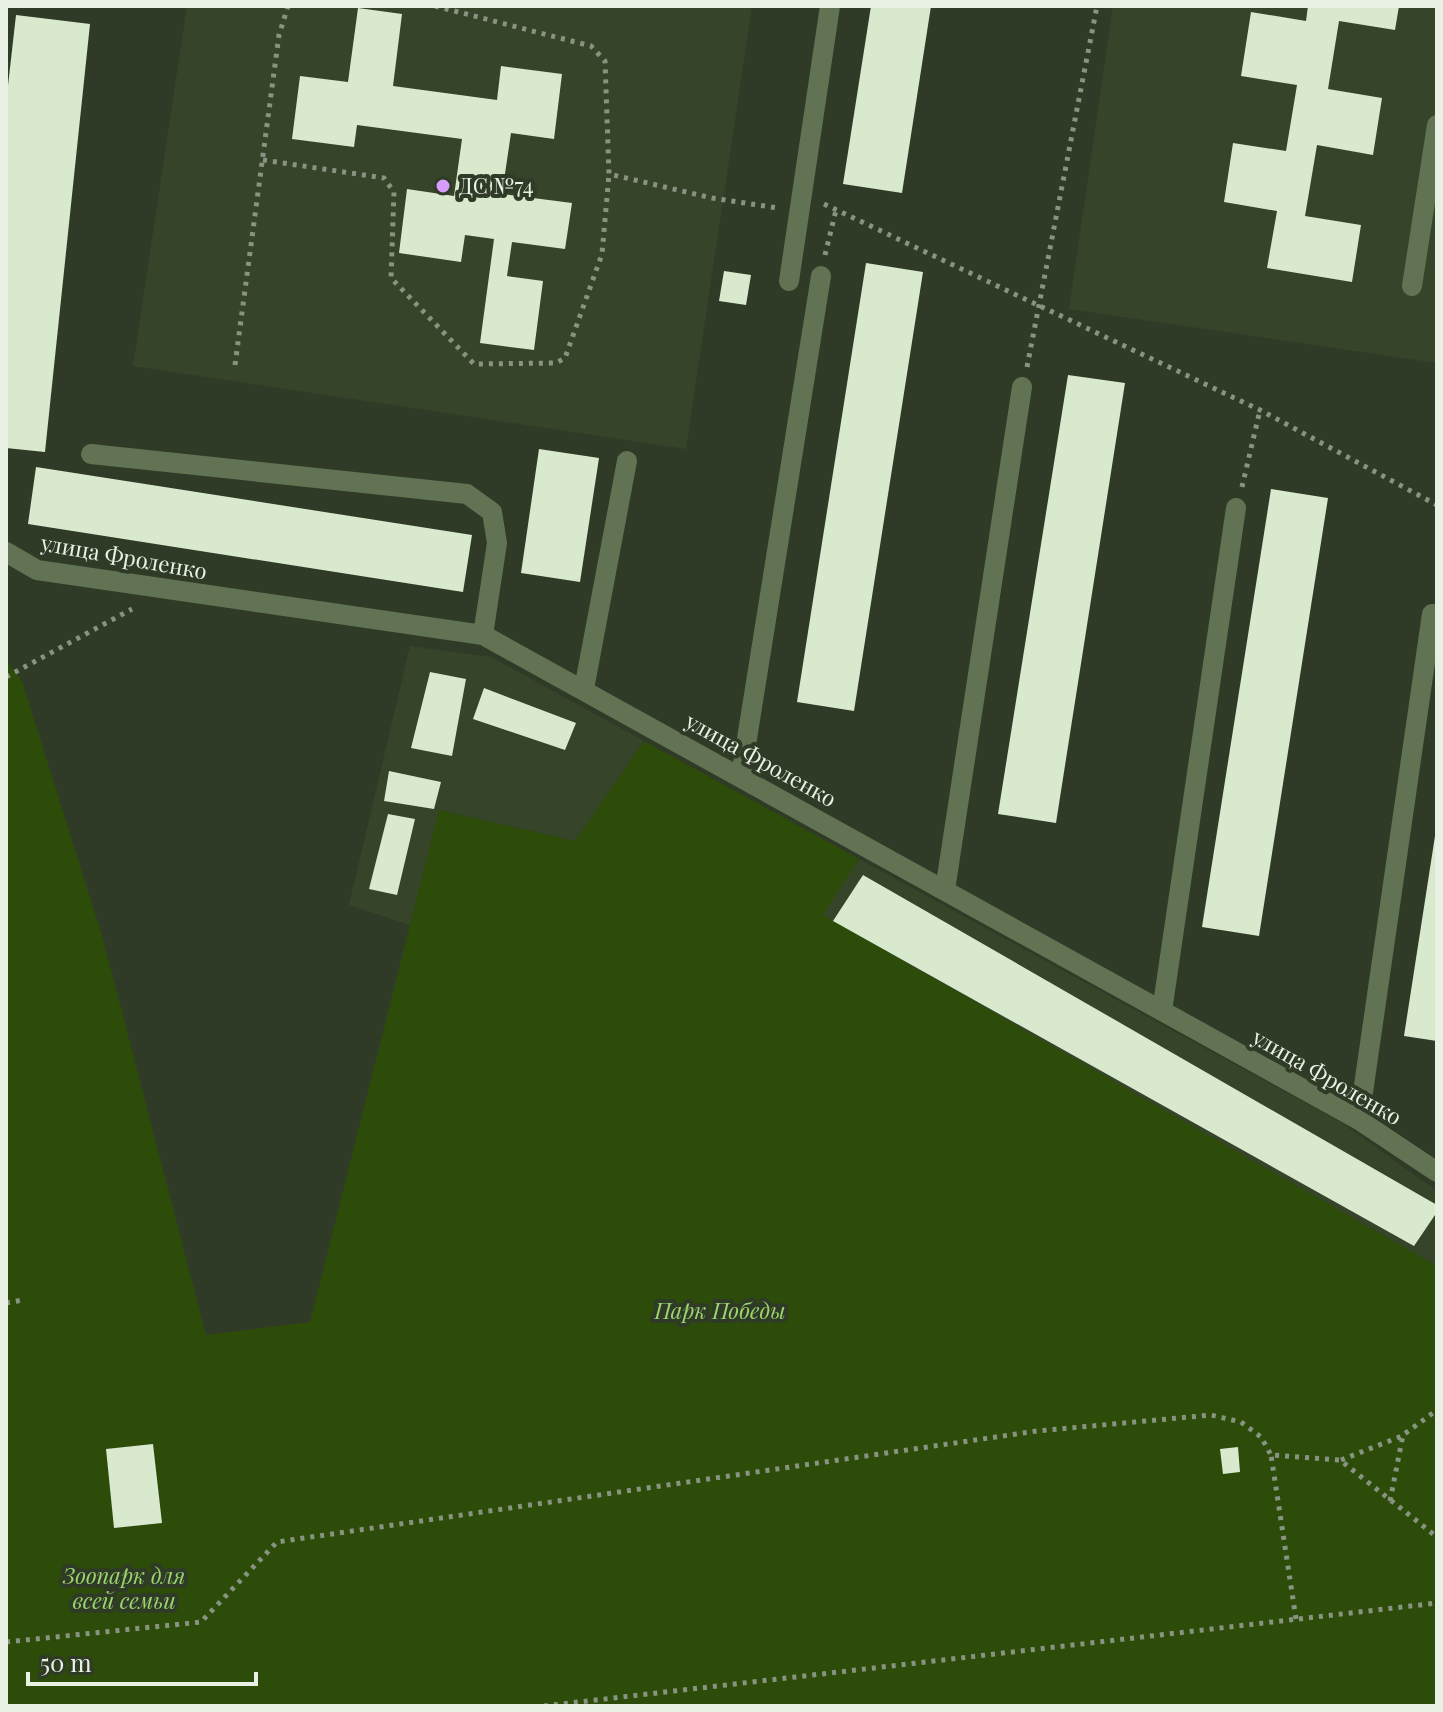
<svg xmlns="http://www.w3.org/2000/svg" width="1443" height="1712" font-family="'Playfair Display',serif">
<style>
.built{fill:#36452a}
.green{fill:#2d4c0a}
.building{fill:#d9e9ce}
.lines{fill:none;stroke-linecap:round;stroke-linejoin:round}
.path{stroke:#899382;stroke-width:5;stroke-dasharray:4 6;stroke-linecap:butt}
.minor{stroke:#617353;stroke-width:20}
.poi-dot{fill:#d79bf9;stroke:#2f3b26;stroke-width:3}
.labels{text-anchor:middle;stroke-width:8;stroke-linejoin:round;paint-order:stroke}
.poi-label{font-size:22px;fill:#e9f1e4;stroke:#2f3b26;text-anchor:start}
.street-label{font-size:22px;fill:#e9f1e4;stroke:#2f3b26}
.park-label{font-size:22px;font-style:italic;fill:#9cd46d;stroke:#2f3b26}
</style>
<rect width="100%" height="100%" fill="#2f3b26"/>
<path class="built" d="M 187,6 L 752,6 L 686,449 L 133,366 Z
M 1113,6 L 1437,6 L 1437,363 L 1069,309 Z
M 410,646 L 491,657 L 644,741 L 575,841 L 440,810 L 410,925 L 349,905 Z
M 859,859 L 1342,1123 L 1437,1191 L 1437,1266 L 822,915 Z"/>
<path class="green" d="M 6,661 L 22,681 L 103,939 L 206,1335 L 310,1322 L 439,810 L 575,841 L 644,741 L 859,859 L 823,915 L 1437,1266 L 1437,1706 L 6,1706 Z"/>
<path class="building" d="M 871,6 L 931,6 L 902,193 L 843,184 Z
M 1308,6 L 1399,6 L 1395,30 L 1339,21 L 1328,89 L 1382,98 L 1373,155 L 1317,145 L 1305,216 L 1361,225 L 1352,282 L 1267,268 L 1277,211 L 1224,202 L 1233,143 L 1286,151 L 1297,85 L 1241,76 L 1251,12 L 1306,21 Z
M 358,8 L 402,14 L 393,86 L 497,100 L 501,66 L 562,74 L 554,139 L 511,133 L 502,194 L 572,203 L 565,249 L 512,242 L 507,276 L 543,281 L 534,350 L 480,343 L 494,239 L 465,235 L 461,262 L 399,253 L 407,189 L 454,196 L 462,139 L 357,125 L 354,147 L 292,139 L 300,76 L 348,82 Z
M 16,15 L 90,24 L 45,452 L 6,448 L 6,103 Z
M 866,263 L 923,272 L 854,711 L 797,702 Z
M 724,271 L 751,275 L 746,305 L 719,301 Z
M 1068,375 L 1125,383 L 1056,823 L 998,814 Z
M 539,449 L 599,458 L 580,582 L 521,573 Z
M 36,467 L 472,535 L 463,592 L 28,524 Z
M 1271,489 L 1328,498 L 1259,936 L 1202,927 Z
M 430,672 L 466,679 L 452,756 L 411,748 Z
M 484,688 L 576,723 L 565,750 L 473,719 Z
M 389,771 L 441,782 L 434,809 L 384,801 Z
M 388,814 L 415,819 L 397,895 L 369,889 Z
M 1435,836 L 1437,837 L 1437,1041 L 1404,1036 Z
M 863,875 L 1437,1205 L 1437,1212 L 1414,1246 L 833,921 Z
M 153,1444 L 162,1523 L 114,1528 L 106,1449 Z
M 1238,1447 L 1240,1472 L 1223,1474 L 1220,1449 Z"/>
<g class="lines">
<path class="path" d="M 435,6 L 591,46 L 605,61 L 609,174 L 712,198 L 778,208
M 263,160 L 384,178 L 394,192 L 391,278 L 474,364 L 556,363 L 565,358 L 602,254 L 609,174
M 824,204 L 1260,410 L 1437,505
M 825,255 L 836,210
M 235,365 L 279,35 L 288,6
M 1027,367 L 1097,6
M 1242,487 L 1260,410
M 6,677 L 132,609
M 6,1303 L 23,1300
M 1341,1460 L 1402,1436
M 1390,1501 L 1403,1435 L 1437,1410
M 1296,1619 L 1271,1455 L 1340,1460 L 1437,1537
M 6,1642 L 201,1622 L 277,1542 L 1037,1431 L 1211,1415 L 1241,1422 L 1261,1437 L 1271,1455
M 544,1706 L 1437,1603"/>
<path class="minor" d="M 789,281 L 830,6
M 1412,286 L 1437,125
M 91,454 L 467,494 L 492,512 L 497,543 L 483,635
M 6,552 L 37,570 L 483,635 L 1359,1120 L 1437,1172
M 584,689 L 627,461
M 741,776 L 821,276
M 945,890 L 1022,387
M 1162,1011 L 1236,508
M 1359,1120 L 1432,614"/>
</g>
<circle class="poi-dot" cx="443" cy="186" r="8"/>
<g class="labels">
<g class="poi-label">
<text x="459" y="194">ДС №74</text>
</g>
<g class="street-label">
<text transform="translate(124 557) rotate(10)" y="8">улица Фроленко</text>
<text transform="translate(761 760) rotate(29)" y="8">улица Фроленко</text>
<text transform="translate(1327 1077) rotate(30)" y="8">улица Фроленко</text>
</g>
<g class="park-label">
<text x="720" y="1319">Парк Победы</text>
<text x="124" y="1584">Зоопарк для<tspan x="124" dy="25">всей семьи</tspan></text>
</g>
</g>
<rect width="1443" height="1712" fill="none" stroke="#e9f1e4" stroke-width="16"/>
<path d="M28 1672v12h228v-12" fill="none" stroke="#e9f1e4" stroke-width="4"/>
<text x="40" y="1672" font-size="24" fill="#e9f1e4" stroke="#2f3b26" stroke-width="6" paint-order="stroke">50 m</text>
</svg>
